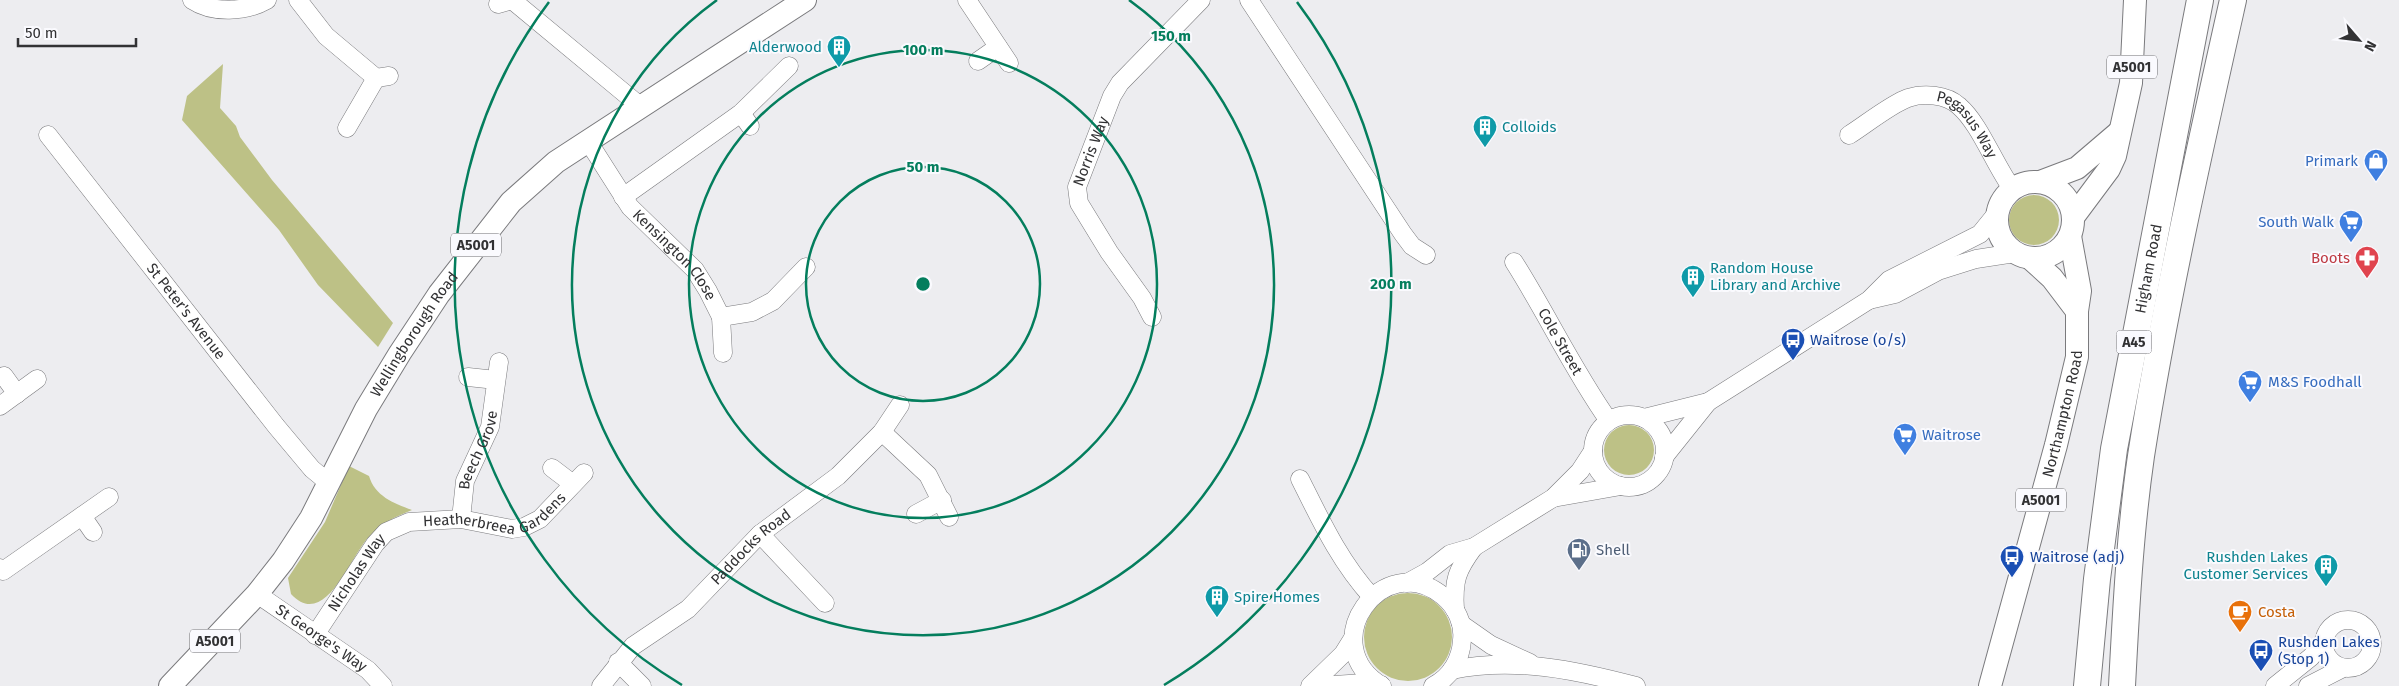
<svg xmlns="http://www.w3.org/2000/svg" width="2399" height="686" font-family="'Fira Sans',sans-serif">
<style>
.green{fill:#bdc186}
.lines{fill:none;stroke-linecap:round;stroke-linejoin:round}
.minor-casing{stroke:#7a7a7d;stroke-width:19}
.major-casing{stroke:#7a7a7d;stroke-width:24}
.highway-casing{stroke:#7a7a7d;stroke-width:28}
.minor{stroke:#fff;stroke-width:18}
.major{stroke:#fff;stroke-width:22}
.highway{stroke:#fff;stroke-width:26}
.ring{fill:none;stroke:#047e5d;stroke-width:2.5}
.labels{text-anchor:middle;stroke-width:4;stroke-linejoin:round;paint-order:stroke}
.shield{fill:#fafafe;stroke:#6e6e71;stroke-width:1}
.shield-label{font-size:14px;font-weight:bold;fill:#323234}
.culture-label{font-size:15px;fill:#0d838f;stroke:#fafafe;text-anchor:start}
.street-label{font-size:15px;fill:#323234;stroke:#fafafe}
.shop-label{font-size:15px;fill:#366cbe;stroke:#fafafe;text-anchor:end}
.health-label{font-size:15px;fill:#be3a42;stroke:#fafafe;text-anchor:end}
.transit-label{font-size:15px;fill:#164399;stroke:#fafafe;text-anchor:start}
.service-label{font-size:15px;fill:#4e5e75;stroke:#fafafe;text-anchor:start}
.food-label{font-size:15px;fill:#c56008;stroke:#fafafe;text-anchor:start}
.centre{fill:#047e5d;stroke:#fafafe;stroke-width:2.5}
.ring-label{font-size:15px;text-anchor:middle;font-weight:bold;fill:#047e5d;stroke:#fafafe;stroke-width:4;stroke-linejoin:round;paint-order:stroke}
</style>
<rect width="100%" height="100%" fill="#ededf0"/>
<path class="green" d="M 223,64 L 220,108 L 236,126 L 240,137 L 272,180 L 393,323 L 378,347 L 318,285 L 279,230 L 182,120 L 187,96 Z
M2009 220a25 25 0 1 1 50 0a25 25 0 1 1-50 0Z
M1604 450a25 25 0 1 1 50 0a25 25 0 1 1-50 0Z
M 349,466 L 369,476 C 375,496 393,503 412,510 C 394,517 380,524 367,539 C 349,560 324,630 291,594 L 288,578 L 325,522 Z
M1364 637a44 44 0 1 1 88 0a44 44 0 1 1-88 0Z"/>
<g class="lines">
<defs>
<g id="minor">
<path d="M 192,0 C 213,14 246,12 267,0"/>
<path d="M 298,0 L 326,36 L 376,78 L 389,76"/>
<path d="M 967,0 L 1009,63"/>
<path d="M 1249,0 L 1403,234 L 1412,246 L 1426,255"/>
<path d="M 498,4 L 512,0 L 640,106"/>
<path d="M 978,61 L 998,47"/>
<path d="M 741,113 L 750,126"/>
<path d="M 347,128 L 376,78"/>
<path id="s1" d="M 48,135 L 276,426 L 312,469 L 329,483"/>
<path id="s2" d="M 1849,135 C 1865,125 1891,104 1908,98 C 1923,93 1946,94 1959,106 C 1980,124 1995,166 2013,190"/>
<path id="s3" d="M 588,141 L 630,207 L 695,270 L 708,291 L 721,317"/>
<path d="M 623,197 L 741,113 L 789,66"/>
<path id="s4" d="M 1514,262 C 1547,314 1573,370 1609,421"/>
<path d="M 1869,300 L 1895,294 L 1938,271 L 1976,259 L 2015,253"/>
<path id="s5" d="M 1152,317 L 1142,298 L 1109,252 L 1079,203 L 1077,187 L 1112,96 L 1120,83 L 1201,0"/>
<path d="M 723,353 L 721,317 L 752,312 L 773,301 L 806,267"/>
<path d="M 4,376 L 17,394"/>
<path d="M 468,377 L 496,380"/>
<path d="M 0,406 L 37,379"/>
<circle cx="1629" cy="451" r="36"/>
<path d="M 1644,418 L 1708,402 L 1869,300 L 1889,280 L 1980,234 L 1997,213"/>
<path d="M 882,432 L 928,475 L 949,517"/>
<path d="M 1664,457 L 1708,402"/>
<path d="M 552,468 L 573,484"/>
<path d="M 1300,479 C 1321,521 1340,562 1372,597"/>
<path d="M 1553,498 L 1621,486"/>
<path d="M 916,514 L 942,500"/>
<path d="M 82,516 L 93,532"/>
<path id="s6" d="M 461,519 L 465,481 L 490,427 L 499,362"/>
<path d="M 760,534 L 825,603"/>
<path d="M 0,568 L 3,571 L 109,497"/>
<path d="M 1407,583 L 1427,572 L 1450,554 L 1474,547 L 1553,498 L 1580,471 L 1593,451"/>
<path id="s7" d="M 257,594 L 368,670 L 383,686"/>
<path d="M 1455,610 C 1453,580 1457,570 1474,547"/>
<circle cx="2348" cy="644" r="24"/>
<path d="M 1461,624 L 1491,645 L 1530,663"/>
<path id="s8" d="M 315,635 L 375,544 L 386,532 L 409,522 L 461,519 L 512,529 L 524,527 L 540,519 L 584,473"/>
<path d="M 618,662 L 642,686"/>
<path d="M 1452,670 C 1513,657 1576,670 1636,686"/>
<path id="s9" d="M 601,686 L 633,646 L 688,609 L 760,534 L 838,476 L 882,432 L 900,405"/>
<path d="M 1310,686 L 1343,654 L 1353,638"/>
<path d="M 1319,686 L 1364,683 L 1381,685"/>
<path d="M 1382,686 C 1313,644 1383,547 1443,596 C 1456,607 1464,623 1462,640 C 1461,659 1451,677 1433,686"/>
<path d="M 2275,686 L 2311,657 L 2323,642"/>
<path d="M 2308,686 L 2343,668"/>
</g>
<g id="major">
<path d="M 2040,182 L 2077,168 L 2118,133"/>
<circle cx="2035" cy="220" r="38"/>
<path d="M 2074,216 L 2109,169 L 2115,156 L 2131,83 L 2135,0"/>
<path d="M 2030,258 L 2052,278 L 2077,311"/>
<path id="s10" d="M 170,686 L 257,594 L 283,561 L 311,518 L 366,409 L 400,353 L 439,294 L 511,202 L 556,162 L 805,0"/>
<path id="s11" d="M 1990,686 L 2056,445 L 2077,357 L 2077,311 L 2080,291 L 2070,236"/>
</g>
<g id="highway">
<path id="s12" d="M 2087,686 L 2097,579 L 2114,449 L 2200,0"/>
<path d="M 2122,686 C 2126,609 2130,532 2141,456 C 2165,303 2199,152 2233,0"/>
</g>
</defs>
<use href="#minor" class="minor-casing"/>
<use href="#major" class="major-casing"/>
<use href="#highway" class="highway-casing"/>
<use href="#minor" class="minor"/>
<use href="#major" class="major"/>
<use href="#highway" class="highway"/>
</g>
<g class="ring">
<circle cx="923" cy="284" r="117"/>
<circle cx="923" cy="284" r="234"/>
<path d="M1129 0A351 351 0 1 1 717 0"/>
<path d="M682 685A468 468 0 0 1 549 2M1297 2A468 468 0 0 1 1164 685"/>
</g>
<defs>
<symbol id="building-pin" viewBox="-11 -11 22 30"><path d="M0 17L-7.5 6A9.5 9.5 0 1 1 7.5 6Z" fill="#0f9aa8" stroke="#fafafe"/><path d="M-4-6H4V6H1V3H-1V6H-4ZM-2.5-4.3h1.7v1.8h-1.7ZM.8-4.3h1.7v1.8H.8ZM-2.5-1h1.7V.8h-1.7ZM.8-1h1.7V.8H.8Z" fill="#fff"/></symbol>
<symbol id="shop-pin" viewBox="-11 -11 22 30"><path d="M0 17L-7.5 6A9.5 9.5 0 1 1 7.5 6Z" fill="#3f7fe0" stroke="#fafafe"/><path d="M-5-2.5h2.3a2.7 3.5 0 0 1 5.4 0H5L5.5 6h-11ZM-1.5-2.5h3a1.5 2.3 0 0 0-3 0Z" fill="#fff"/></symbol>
<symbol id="supermarket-pin" viewBox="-11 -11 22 30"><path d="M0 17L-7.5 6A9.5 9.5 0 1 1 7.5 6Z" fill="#3f7fe0" stroke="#fafafe"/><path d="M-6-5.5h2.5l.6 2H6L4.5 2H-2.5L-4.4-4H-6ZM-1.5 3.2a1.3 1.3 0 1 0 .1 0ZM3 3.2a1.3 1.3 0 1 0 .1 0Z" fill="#fff"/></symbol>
<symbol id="pharmacy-pin" viewBox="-11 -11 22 30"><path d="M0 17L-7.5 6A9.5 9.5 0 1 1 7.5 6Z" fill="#e0444e" stroke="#fafafe"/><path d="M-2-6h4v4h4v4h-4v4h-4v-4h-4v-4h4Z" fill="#fff"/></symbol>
<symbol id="bus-pin" viewBox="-11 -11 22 30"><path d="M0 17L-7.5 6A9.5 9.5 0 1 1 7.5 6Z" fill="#1a4fb4" stroke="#fafafe"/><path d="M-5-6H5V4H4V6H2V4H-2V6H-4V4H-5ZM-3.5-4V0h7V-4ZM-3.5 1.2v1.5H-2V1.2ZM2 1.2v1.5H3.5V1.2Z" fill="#fff"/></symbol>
<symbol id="fuel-pin" viewBox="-11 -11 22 30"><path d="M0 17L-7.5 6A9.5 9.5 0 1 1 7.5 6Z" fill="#5c6f8a" stroke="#fafafe"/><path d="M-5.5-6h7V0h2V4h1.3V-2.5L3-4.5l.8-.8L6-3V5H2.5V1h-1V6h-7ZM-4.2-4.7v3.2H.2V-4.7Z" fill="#fff"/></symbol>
<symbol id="cafe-pin" viewBox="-11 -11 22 30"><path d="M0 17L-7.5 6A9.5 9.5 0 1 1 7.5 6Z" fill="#e8710a" stroke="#fafafe"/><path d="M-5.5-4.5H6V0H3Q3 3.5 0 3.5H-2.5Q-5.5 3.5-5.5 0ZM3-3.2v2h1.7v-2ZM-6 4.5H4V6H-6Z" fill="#fff"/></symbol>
</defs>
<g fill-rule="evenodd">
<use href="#building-pin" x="825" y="33" width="28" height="38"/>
<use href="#building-pin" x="1471" y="113" width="28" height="38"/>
<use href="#shop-pin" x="2362" y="147" width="28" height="38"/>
<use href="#supermarket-pin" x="2337" y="208" width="28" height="38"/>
<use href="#pharmacy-pin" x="2353" y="244" width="28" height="38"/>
<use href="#building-pin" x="1679" y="263" width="28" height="38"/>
<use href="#bus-pin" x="1779" y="326" width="28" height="38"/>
<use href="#supermarket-pin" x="2236" y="368" width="28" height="38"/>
<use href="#supermarket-pin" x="1891" y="421" width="28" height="38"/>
<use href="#fuel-pin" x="1565" y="536" width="28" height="38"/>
<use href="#bus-pin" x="1998" y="543" width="28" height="38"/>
<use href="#building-pin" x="2312" y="552" width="28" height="38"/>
<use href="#building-pin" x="1203" y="583" width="28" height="38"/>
<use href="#cafe-pin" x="2226" y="598" width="28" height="38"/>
<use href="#bus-pin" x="2247" y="637" width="28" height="38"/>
</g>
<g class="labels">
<g class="shield">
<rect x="2107" y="55.5" width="50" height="23" rx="4"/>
<rect x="451" y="233.5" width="50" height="23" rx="4"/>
<rect x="2116.5" y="330.5" width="35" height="23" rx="4"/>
<rect x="2016" y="488.5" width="50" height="23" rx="4"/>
<rect x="190" y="629.5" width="50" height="23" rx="4"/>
</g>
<g class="shield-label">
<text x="2132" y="72">A5001</text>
<text x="476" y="250">A5001</text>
<text x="2134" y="347">A45</text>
<text x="2041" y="505">A5001</text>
<text x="215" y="646">A5001</text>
</g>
<g class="culture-label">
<text x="822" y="52" text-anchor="end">Alderwood</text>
<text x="1502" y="132">Colloids</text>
<text x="1710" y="273">Random House<tspan x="1710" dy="17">Library and Archive</tspan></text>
<text x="2308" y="562" text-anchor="end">Rushden Lakes<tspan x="2308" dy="17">Customer Services</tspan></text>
<text x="1234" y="602">Spire Homes</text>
</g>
<g class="street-label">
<text dy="5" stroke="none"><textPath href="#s2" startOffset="142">Pegasus Way</textPath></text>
<text dy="5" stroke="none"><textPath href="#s5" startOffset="190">Norris Way</textPath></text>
<text dy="5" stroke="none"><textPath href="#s3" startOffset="144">Kensington Close</textPath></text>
<text dy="5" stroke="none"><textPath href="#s12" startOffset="422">Higham Road</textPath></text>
<text dy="5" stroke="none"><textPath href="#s1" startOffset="224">St Peter's Avenue</textPath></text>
<text dy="5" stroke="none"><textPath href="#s10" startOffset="431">Wellingborough Road</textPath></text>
<text dy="5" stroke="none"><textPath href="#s4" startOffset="92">Cole Street</textPath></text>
<text dy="5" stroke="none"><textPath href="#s11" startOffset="282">Northampton Road</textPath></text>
<text dy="5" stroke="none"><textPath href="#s6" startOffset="72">Beech Grove</textPath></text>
<text dy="5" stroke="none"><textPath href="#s8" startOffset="241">Heatherbreea Gardens</textPath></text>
<text dy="5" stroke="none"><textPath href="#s9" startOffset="206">Paddocks Road</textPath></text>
<text dy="5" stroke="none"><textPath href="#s8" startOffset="75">Nicholas Way</textPath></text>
<text dy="5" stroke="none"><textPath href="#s7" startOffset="78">St George's Way</textPath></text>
</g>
<g class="shop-label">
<text x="2358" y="166">Primark</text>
<text x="2334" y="227">South Walk</text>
<text x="2268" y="387" text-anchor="start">M&amp;S Foodhall</text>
<text x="1922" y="440" text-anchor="start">Waitrose</text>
</g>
<g class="health-label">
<text x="2350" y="263">Boots</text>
</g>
<g class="transit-label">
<text x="1810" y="345">Waitrose (o/s)</text>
<text x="2030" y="562">Waitrose (adj)</text>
<text x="2278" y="647">Rushden Lakes<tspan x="2278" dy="17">(Stop 1)</tspan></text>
</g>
<g class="service-label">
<text x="1596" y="555">Shell</text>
</g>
<g class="food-label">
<text x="2258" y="617">Costa</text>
</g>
</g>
<circle cx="923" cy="284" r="8" class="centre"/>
<g class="ring-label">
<text x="1171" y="41">150 m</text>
<text x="923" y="55">100 m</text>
<text x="923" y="172">50 m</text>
<text x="1391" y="289">200 m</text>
</g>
<g transform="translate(2359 40) rotate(118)" stroke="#fafafe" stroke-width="4" paint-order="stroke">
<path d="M0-4L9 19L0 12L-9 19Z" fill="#323234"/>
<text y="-8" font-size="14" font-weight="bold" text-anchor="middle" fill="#323234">N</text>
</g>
<path d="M18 38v8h118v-8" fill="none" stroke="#323234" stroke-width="2.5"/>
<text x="25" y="38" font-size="15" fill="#323234" stroke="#fafafe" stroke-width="4" paint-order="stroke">50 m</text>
</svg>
